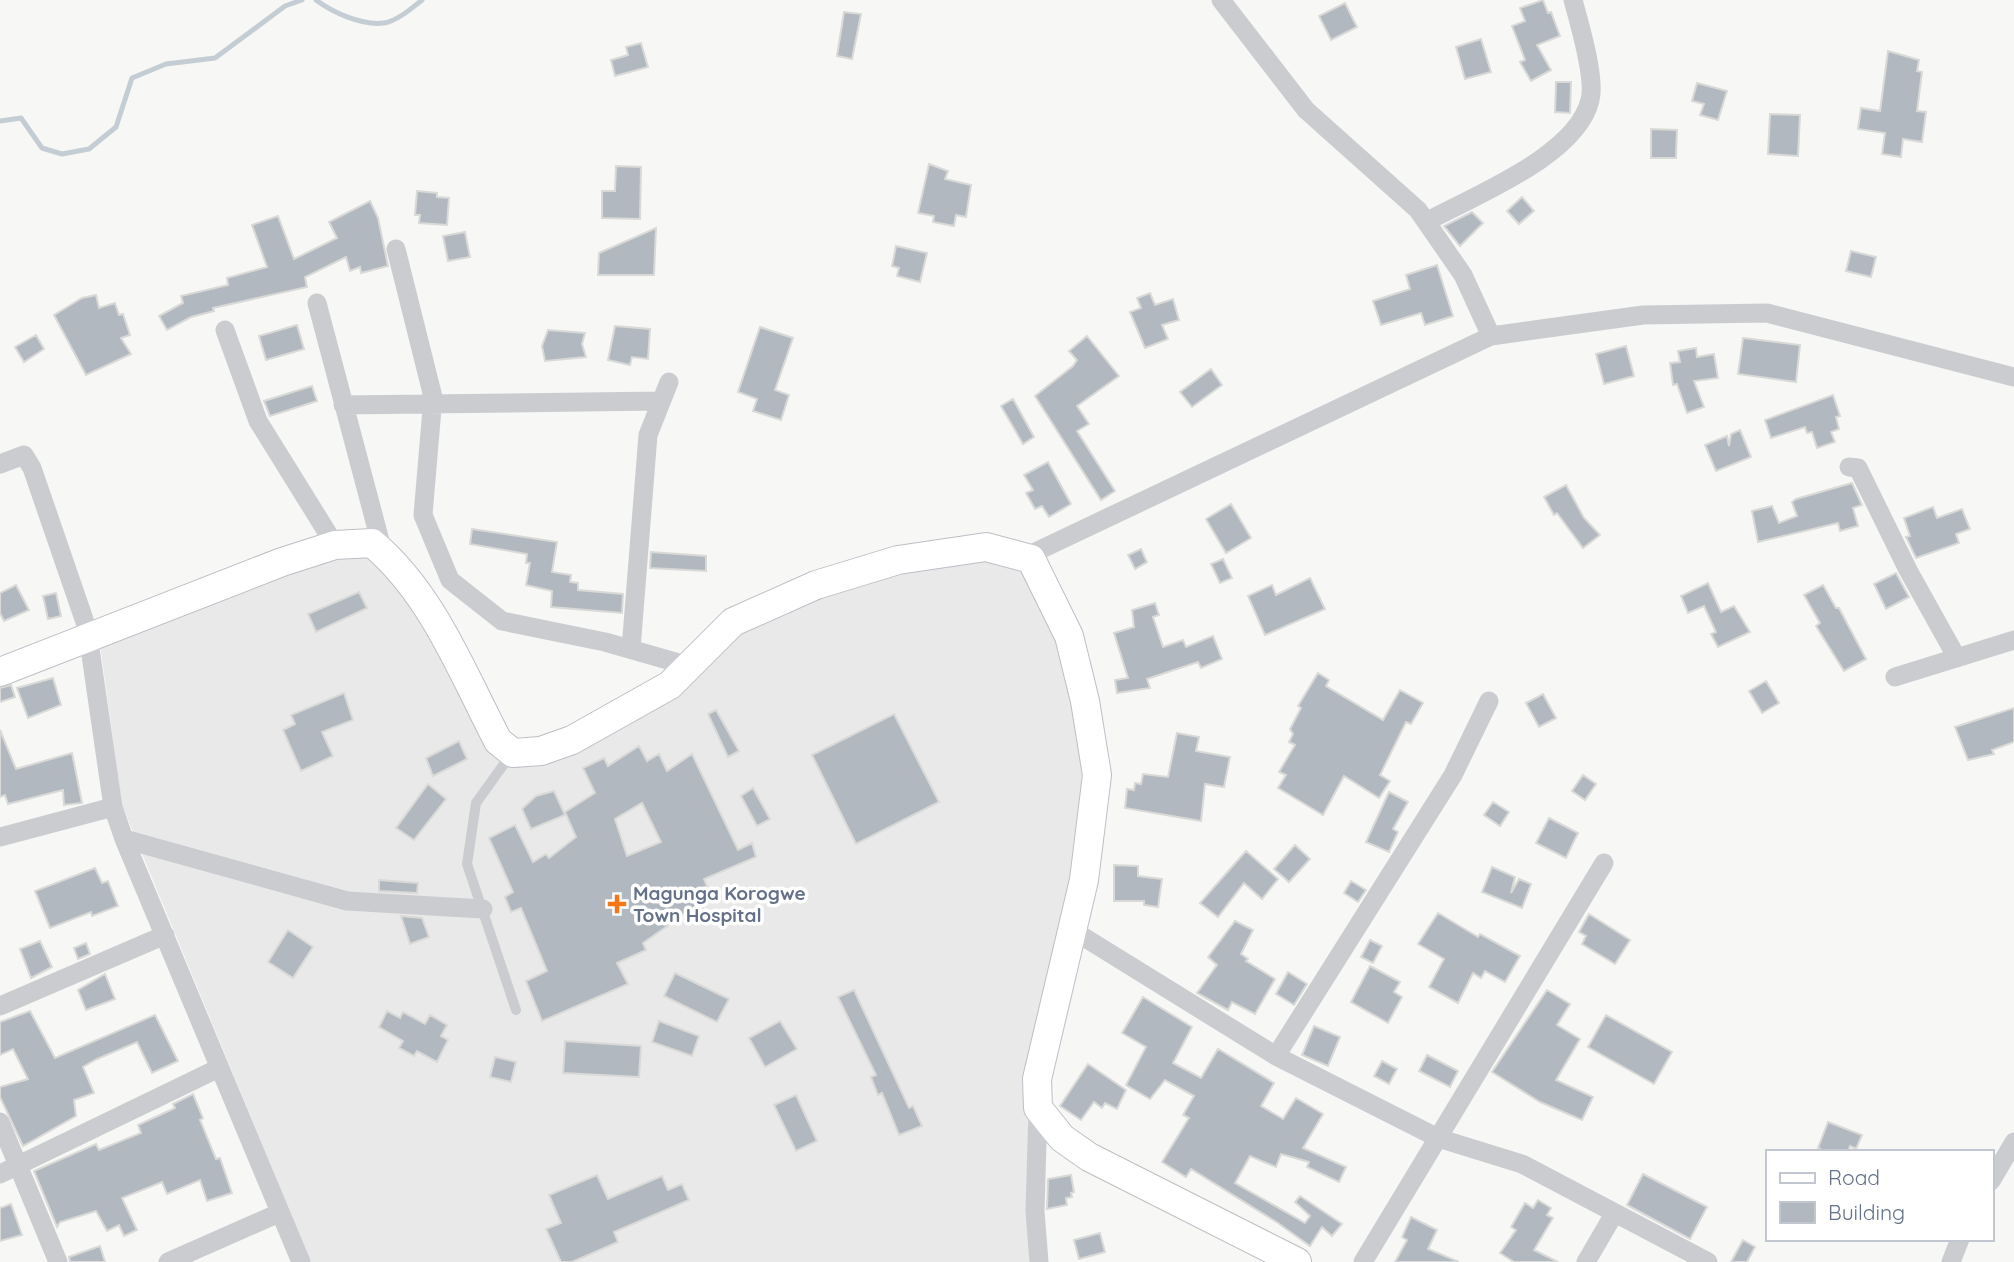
<svg xmlns="http://www.w3.org/2000/svg" width="2014" height="1262" font-family="Quicksand,sans-serif">
<style>
.built{fill:#e8e9e8}
.lines{fill:none;stroke-linecap:round;stroke-linejoin:round}
.stream{stroke:#c5cdd4;stroke-width:5}
.building{fill:#b2b8c0;stroke:#d9dad7;stroke-width:2;fill-rule:evenodd}
.secondary-casing{stroke:#bbbfc5;stroke-width:30}
.lane{stroke:#caccd0;stroke-width:10}
.street{stroke:#caccd0;stroke-width:19}
.secondary{stroke:#fff;stroke-width:28}
.poi-dot{fill:#f47619;stroke:#fff;stroke-width:2.5}
.labels{text-anchor:middle;stroke-width:7;stroke-linejoin:round;paint-order:stroke}
.poi-label{font-size:19px;font-weight:bold;fill:#647189;stroke:#fff;text-anchor:start}
</style>
<rect width="100%" height="100%" fill="#f7f8f5"/>
<path class="built" d="M 369,551 L 394,571 L 491,746 L 543,759 L 738,629 L 900,568 L 986,555 L 1026,566 L 1062,638 L 1089,775 L 1067,930 L 1030,1262 L 311,1262 L 122,805 L 100,644 L 285,569 Z"/>
<g class="lines">
<path class="stream" d="M 316,0 C 332,12 362,26 384,23 C 397,21 412,8 422,0
M 0,121 L 21,118 L 42,148 L 62,154 L 89,149 L 116,127 L 132,78 L 166,64 L 215,58 L 285,6 L 302,0"/>
</g>
<path class="building" d="M 1543,0 L 1548,13 L 1551,12 L 1560,36 L 1537,45 L 1551,70 L 1531,81 L 1520,62 L 1525,60 L 1512,26 L 1525,21 L 1520,8 Z
M 1345,3 L 1357,27 L 1331,40 L 1319,16 Z
M 844,12 L 861,14 L 852,59 L 837,56 Z
M 1481,39 L 1491,72 L 1465,79 L 1456,47 Z
M 641,43 L 648,67 L 615,76 L 611,60 L 628,55 L 626,47 Z
M 1888,51 L 1919,60 L 1917,71 L 1922,72 L 1917,111 L 1926,112 L 1922,142 L 1903,139 L 1901,157 L 1882,154 L 1885,133 L 1858,129 L 1861,108 L 1880,111 Z
M 1556,82 L 1571,82 L 1570,113 L 1555,112 Z
M 1697,83 L 1727,91 L 1718,120 L 1700,115 L 1704,104 L 1692,101 Z
M 1770,114 L 1800,115 L 1798,156 L 1768,154 Z
M 1651,129 L 1677,130 L 1676,158 L 1651,158 Z
M 929,164 L 948,171 L 945,179 L 971,185 L 966,217 L 956,215 L 954,226 L 933,222 L 934,216 L 918,213 Z
M 616,166 L 641,167 L 640,219 L 602,218 L 602,191 L 615,191 Z
M 417,191 L 437,193 L 437,197 L 449,198 L 447,225 L 419,223 L 420,215 L 415,215 Z
M 1522,197 L 1534,211 L 1519,224 L 1507,211 Z
M 370,201 L 378,218 L 388,266 L 361,273 L 360,267 L 350,271 L 346,257 L 305,277 L 307,287 L 213,308 L 214,311 L 191,317 L 167,330 L 159,316 L 183,303 L 181,296 L 228,285 L 227,278 L 267,267 L 252,225 L 278,216 L 294,259 L 337,238 L 329,222 Z
M 1472,212 L 1483,223 L 1460,246 L 1444,226 Z
M 656,228 L 654,275 L 598,275 L 599,253 Z
M 465,232 L 470,257 L 448,261 L 443,236 Z
M 896,246 L 927,253 L 920,282 L 897,276 L 899,268 L 892,266 Z
M 1851,251 L 1876,257 L 1871,277 L 1846,271 Z
M 1437,265 L 1453,316 L 1425,325 L 1421,313 L 1381,325 L 1373,301 L 1410,289 L 1406,275 Z
M 1150,293 L 1155,305 L 1173,299 L 1179,320 L 1162,325 L 1168,339 L 1145,348 L 1130,312 L 1141,308 L 1137,298 Z
M 96,295 L 99,308 L 115,303 L 119,315 L 123,314 L 130,335 L 121,338 L 131,354 L 86,375 L 54,315 L 82,298 Z
M 297,325 L 304,349 L 266,360 L 259,336 Z
M 615,326 L 650,329 L 648,359 L 632,357 L 630,365 L 608,360 Z
M 760,327 L 793,338 L 775,390 L 789,395 L 781,420 L 753,411 L 757,399 L 738,392 Z
M 548,330 L 585,333 L 582,344 L 586,357 L 545,361 L 542,346 Z
M 36,335 L 44,349 L 24,362 L 15,347 Z
M 1087,336 L 1119,376 L 1077,406 L 1089,424 L 1077,431 L 1115,491 L 1101,500 L 1035,396 L 1073,366 L 1077,360 L 1069,351 Z
M 1743,338 L 1800,345 L 1796,382 L 1738,374 Z
M 1626,346 L 1634,376 L 1604,384 L 1596,354 Z
M 1696,348 L 1697,357 L 1714,354 L 1718,378 L 1694,381 L 1704,407 L 1687,413 L 1677,384 L 1673,385 L 1670,363 L 1680,362 L 1678,351 Z
M 1211,369 L 1222,385 L 1192,407 L 1180,392 Z
M 312,386 L 317,401 L 270,416 L 264,401 Z
M 1833,395 L 1840,416 L 1836,417 L 1839,429 L 1831,432 L 1835,442 L 1817,448 L 1812,432 L 1807,433 L 1805,427 L 1771,438 L 1765,420 Z
M 1013,399 L 1034,437 L 1023,444 L 1001,406 Z
M 1740,430 L 1751,457 L 1716,471 L 1705,445 L 1727,436 L 1729,446 L 1731,434 Z
M 1048,462 L 1071,504 L 1049,517 L 1042,506 L 1035,509 L 1026,493 L 1033,490 L 1024,475 Z
M 1852,483 L 1862,505 L 1853,508 L 1858,526 L 1840,531 L 1838,523 L 1758,542 L 1752,511 L 1772,506 L 1779,523 L 1797,516 L 1792,502 L 1796,499 Z
M 1566,485 L 1584,518 L 1600,535 L 1583,548 L 1557,513 L 1554,515 L 1544,497 Z
M 1231,504 L 1251,538 L 1226,553 L 1206,519 Z
M 1933,507 L 1937,518 L 1962,509 L 1970,529 L 1956,534 L 1959,543 L 1916,558 L 1906,537 L 1910,536 L 1904,518 Z
M 472,529 L 557,542 L 552,572 L 571,575 L 570,582 L 578,583 L 578,590 L 623,594 L 622,613 L 551,607 L 552,591 L 526,585 L 530,563 L 526,563 L 527,554 L 470,544 Z
M 1141,549 L 1147,562 L 1135,569 L 1128,555 Z
M 651,552 L 706,556 L 706,571 L 650,568 Z
M 1223,559 L 1232,578 L 1220,583 L 1211,564 Z
M 1896,573 L 1909,597 L 1886,609 L 1874,584 Z
M 1310,578 L 1325,609 L 1265,635 L 1248,596 L 1272,585 L 1276,595 Z
M 1708,583 L 1721,612 L 1734,606 L 1750,632 L 1718,647 L 1711,634 L 1716,632 L 1704,606 L 1688,613 L 1681,596 Z
M 16,585 L 29,610 L 4,621 L 0,613 L 0,593 Z
M 1823,585 L 1836,608 L 1839,608 L 1866,659 L 1844,671 L 1816,626 L 1820,623 L 1804,595 Z
M 359,592 L 367,608 L 316,632 L 308,614 Z
M 56,593 L 61,616 L 48,619 L 43,596 Z
M 1155,603 L 1159,615 L 1153,617 L 1163,647 L 1183,640 L 1186,647 L 1213,636 L 1222,659 L 1201,668 L 1198,662 L 1147,679 L 1150,688 L 1117,693 L 1115,680 L 1128,678 L 1114,633 L 1134,627 L 1132,610 Z
M 1318,673 L 1329,680 L 1326,686 L 1383,720 L 1400,690 L 1423,703 L 1411,724 L 1406,722 L 1380,775 L 1390,781 L 1379,798 L 1344,776 L 1323,815 L 1278,788 L 1286,775 L 1279,772 L 1295,745 L 1289,742 L 1293,734 L 1290,729 L 1301,708 L 1298,706 Z
M 53,678 L 61,705 L 28,718 L 17,688 Z
M 1766,681 L 1779,703 L 1762,713 L 1749,691 Z
M 11,685 L 15,697 L 0,702 L 0,688 Z
M 344,693 L 353,720 L 322,732 L 333,756 L 301,771 L 283,730 L 295,724 L 291,715 Z
M 1543,694 L 1556,718 L 1539,727 L 1526,703 Z
M 2014,708 L 2014,742 L 1992,750 L 1994,754 L 1968,760 L 1955,727 Z
M 716,710 L 739,751 L 728,757 L 708,714 Z
M 894,714 L 939,802 L 856,844 L 812,755 Z
M 0,730 L 16,769 L 72,753 L 82,803 L 64,805 L 63,790 L 8,804 L 5,795 L 0,797 Z
M 1177,733 L 1199,737 L 1196,751 L 1230,757 L 1224,787 L 1205,784 L 1201,821 L 1125,808 L 1127,789 L 1134,790 L 1135,783 L 1141,784 L 1143,774 L 1168,777 Z
M 459,741 L 467,759 L 433,776 L 426,758 Z
M 639,746 L 647,761 L 659,754 L 667,771 L 692,754 L 738,850 L 752,843 L 756,857 L 704,879 L 712,899 L 690,910 L 643,943 L 646,950 L 617,963 L 628,984 L 542,1021 L 526,981 L 547,971 L 521,908 L 511,912 L 505,897 L 513,892 L 489,838 L 515,825 L 533,862 L 546,854 L 549,858 L 576,837 L 565,812 L 595,793 L 583,768 L 604,758 L 608,766 ZM 642,803 L 661,842 L 627,856 L 615,819 Z
M 1583,775 L 1596,784 L 1585,800 L 1572,791 Z
M 428,784 L 446,799 L 414,840 L 396,828 Z
M 753,788 L 770,819 L 757,826 L 741,796 Z
M 554,791 L 565,815 L 531,829 L 522,809 L 536,796 Z
M 1389,792 L 1408,802 L 1393,829 L 1398,832 L 1389,852 L 1366,842 Z
M 1493,802 L 1509,812 L 1500,826 L 1484,815 Z
M 1549,818 L 1578,833 L 1566,858 L 1536,843 Z
M 1295,845 L 1310,859 L 1289,882 L 1274,869 Z
M 1246,851 L 1278,879 L 1262,899 L 1244,883 L 1218,917 L 1200,903 Z
M 1114,865 L 1138,866 L 1138,876 L 1162,879 L 1158,907 L 1144,905 L 1144,901 L 1114,901 Z
M 1492,867 L 1515,877 L 1511,893 L 1519,879 L 1531,884 L 1522,908 L 1482,892 Z
M 95,868 L 102,883 L 108,881 L 118,906 L 92,916 L 91,912 L 50,928 L 35,891 Z
M 379,880 L 418,883 L 417,893 L 379,891 Z
M 1351,881 L 1366,890 L 1358,902 L 1344,893 Z
M 1438,913 L 1478,937 L 1480,934 L 1520,956 L 1505,982 L 1485,971 L 1481,978 L 1473,973 L 1458,1003 L 1429,987 L 1444,959 L 1418,944 Z
M 1589,914 L 1630,940 L 1615,964 L 1582,944 L 1586,936 L 1579,932 Z
M 401,916 L 422,918 L 429,937 L 410,944 Z
M 1235,921 L 1253,930 L 1241,954 L 1248,959 L 1246,961 L 1275,979 L 1255,1014 L 1232,1002 L 1228,1010 L 1197,993 L 1217,965 L 1208,957 Z
M 288,930 L 313,947 L 293,978 L 268,962 Z
M 1370,940 L 1382,946 L 1373,963 L 1361,957 Z
M 40,941 L 52,967 L 31,978 L 20,949 Z
M 86,943 L 90,954 L 78,959 L 74,948 Z
M 1370,966 L 1400,982 L 1394,992 L 1402,997 L 1388,1023 L 1351,1002 Z
M 1288,972 L 1307,984 L 1294,1005 L 1276,994 Z
M 675,973 L 729,999 L 717,1022 L 664,996 Z
M 105,974 L 115,999 L 86,1010 L 78,990 Z
M 854,990 L 909,1108 L 913,1106 L 922,1126 L 899,1135 L 882,1093 L 878,1095 L 871,1077 L 876,1075 L 838,997 Z
M 1547,990 L 1570,1004 L 1557,1025 L 1580,1039 L 1556,1080 L 1593,1097 L 1582,1120 L 1540,1102 L 1492,1072 Z
M 1143,997 L 1192,1027 L 1173,1063 L 1201,1078 L 1218,1049 L 1274,1083 L 1261,1106 L 1283,1119 L 1296,1098 L 1323,1114 L 1303,1148 L 1346,1167 L 1339,1182 L 1307,1167 L 1309,1162 L 1281,1154 L 1276,1167 L 1250,1156 L 1235,1183 L 1305,1223 L 1310,1216 L 1295,1202 L 1300,1196 L 1342,1224 L 1332,1236 L 1322,1227 L 1310,1246 L 1278,1223 L 1191,1169 L 1186,1177 L 1162,1162 L 1189,1118 L 1183,1115 L 1194,1096 L 1165,1080 L 1150,1099 L 1126,1085 L 1146,1047 L 1122,1033 Z
M 30,1011 L 55,1058 L 155,1015 L 178,1061 L 152,1073 L 137,1042 L 97,1059 L 83,1067 L 94,1093 L 74,1100 L 76,1116 L 23,1146 L 0,1097 L 0,1087 L 28,1079 L 13,1049 L 0,1055 L 0,1022 Z
M 387,1011 L 400,1018 L 403,1012 L 425,1024 L 430,1015 L 447,1025 L 441,1036 L 448,1040 L 437,1062 L 417,1051 L 414,1056 L 399,1048 L 403,1041 L 379,1027 Z
M 1606,1015 L 1672,1052 L 1654,1084 L 1588,1047 Z
M 659,1021 L 699,1036 L 692,1056 L 652,1042 Z
M 780,1021 L 797,1049 L 765,1067 L 749,1038 Z
M 1314,1026 L 1340,1037 L 1328,1066 L 1302,1055 Z
M 565,1041 L 641,1046 L 639,1077 L 563,1073 Z
M 1427,1055 L 1458,1071 L 1450,1087 L 1419,1071 Z
M 495,1057 L 516,1062 L 511,1082 L 490,1077 Z
M 1382,1061 L 1397,1069 L 1389,1084 L 1374,1076 Z
M 1088,1064 L 1126,1090 L 1117,1109 L 1105,1103 L 1102,1108 L 1094,1102 L 1081,1120 L 1060,1106 Z
M 193,1094 L 203,1118 L 200,1120 L 216,1159 L 220,1158 L 232,1193 L 207,1201 L 200,1180 L 167,1194 L 162,1182 L 122,1198 L 137,1230 L 124,1236 L 119,1225 L 107,1231 L 96,1211 L 60,1222 L 57,1227 L 34,1171 L 96,1144 L 99,1150 L 141,1133 L 138,1125 L 175,1108 L 173,1104 Z
M 796,1095 L 817,1141 L 796,1151 L 774,1105 Z
M 1828,1122 L 1862,1135 L 1856,1149 L 1850,1146 L 1848,1152 L 1826,1152 L 1818,1148 Z
M 1643,1174 L 1707,1207 L 1690,1239 L 1627,1205 Z
M 597,1175 L 608,1199 L 662,1176 L 668,1190 L 682,1184 L 689,1200 L 614,1232 L 618,1242 L 572,1262 L 561,1262 L 546,1229 L 561,1223 L 549,1195 Z
M 1071,1175 L 1074,1192 L 1071,1193 L 1072,1197 L 1066,1198 L 1067,1205 L 1047,1209 L 1048,1179 Z
M 1538,1200 L 1551,1208 L 1547,1215 L 1553,1218 L 1534,1250 L 1558,1262 L 1514,1262 L 1500,1253 L 1516,1230 L 1511,1227 L 1525,1203 L 1533,1208 Z
M 11,1204 L 22,1235 L 0,1241 L 0,1208 Z
M 1411,1217 L 1437,1230 L 1428,1249 L 1459,1262 L 1395,1262 L 1407,1240 L 1402,1237 Z
M 1100,1233 L 1105,1252 L 1079,1259 L 1074,1240 Z
M 1743,1240 L 1755,1247 L 1747,1262 L 1731,1262 Z
M 100,1246 L 105,1262 L 70,1262 L 69,1257 Z"/>
<g class="lines">
<defs>
<path id="secondary" d="M 0,672 L 282,562 L 335,545 L 372,543 C 432,593 462,672 498,741 L 513,753 L 541,751 L 572,740 L 670,685 L 733,622 L 816,585 L 898,560 L 986,547 L 1031,559 L 1069,636 L 1085,701 L 1097,775 L 1084,880 L 1037,1079 L 1038,1108 L 1062,1138 L 1089,1157 L 1297,1262"/>
</defs>
<use href="#secondary" class="secondary-casing"/>
<path class="lane" d="M 512,753 L 476,803 L 467,864 L 516,1010"/>
<path class="street" d="M 1221,0 L 1306,110 L 1418,210 L 1463,275 L 1491,336
M 1426,222 C 1473,196 1577,156 1590,100 C 1596,79 1579,22 1573,0
M 396,249 L 433,397 L 423,515 L 450,580 L 502,621 L 605,642 L 689,666
M 317,303 L 383,552
M 225,330 L 258,421 L 335,545
M 343,405 L 661,401
M 0,464 L 24,455 L 32,468 L 87,628 L 113,807 L 124,839 L 301,1262
M 1849,467 L 1858,468 L 1908,570 L 1957,658
M 1031,559 L 1029,555 L 1491,336 L 1643,315 L 1767,313 L 2014,377
M 631,649 L 648,435 L 669,382
M 1895,677 L 2014,640
M 0,837 L 113,807
M 124,839 L 347,901 L 483,909
M 1074,931 L 1276,1056 L 1438,1138 L 1522,1164 L 1708,1262
M 0,1006 L 165,935
M 1276,1056 L 1453,775 L 1489,701
M 1038,1108 L 1035,1211 L 1039,1262
M 0,1122 L 58,1262
M 0,1174 L 219,1068
M 1991,1181 L 2014,1142
M 168,1262 L 279,1213
M 1363,1262 L 1604,863
M 1586,1262 L 1614,1214
M 1951,1262 L 1960,1239"/>
<use href="#secondary" class="secondary"/>
</g>
<path class="poi-dot" d="M613.5 893.5h7v7h7v7h-7v7h-7v-7h-7v-7h7z"/>
<g class="labels">
<g class="poi-label">
<text x="633" y="900">Magunga Korogwe<tspan x="633" dy="22">Town Hospital</tspan></text>
</g>
</g>
<rect x="1766" y="1150" width="228" height="91" fill="#ffffff" stroke="#c1c6d0" stroke-width="2"/>
<rect x="1780" y="1173" width="35" height="10" fill="#ffffff" stroke="#c1c6d0" stroke-width="2"/>
<text x="1828" y="1185" font-size="21" fill="#647189">Road</text>
<rect x="1780" y="1202" width="35" height="21" fill="#b2b8c0" stroke="#c1c6d0" stroke-width="2"/>
<text x="1828" y="1220" font-size="21" fill="#647189">Building</text>
</svg>
